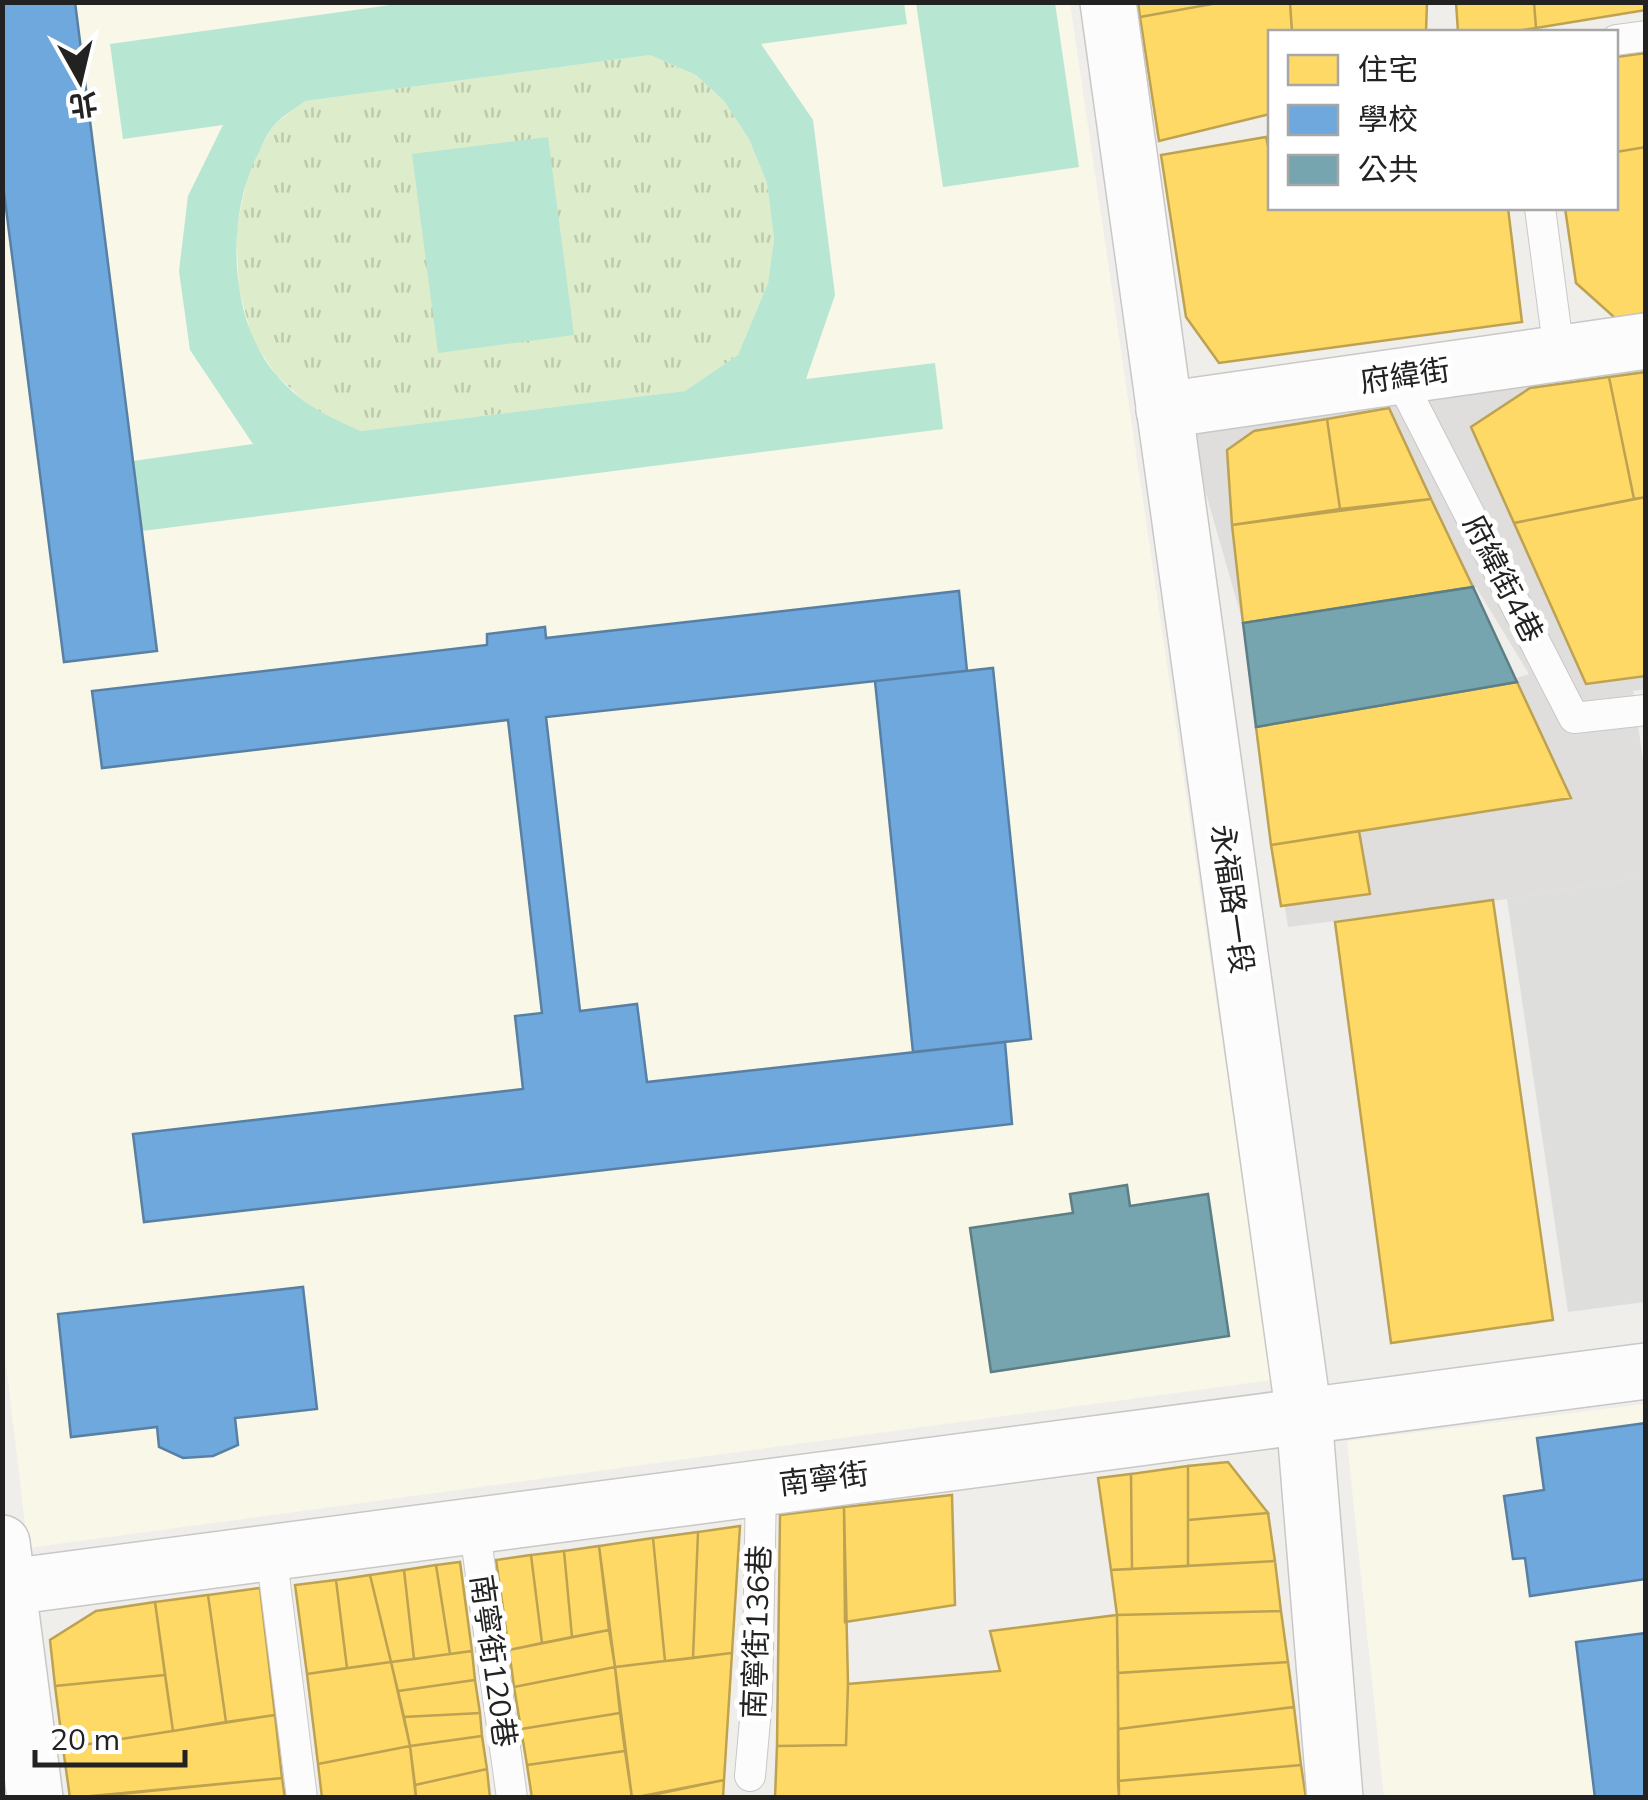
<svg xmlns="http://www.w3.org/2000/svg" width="1648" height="1800" font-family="Mulish,'Noto Sans TC',sans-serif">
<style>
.residential{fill:#dfdedc}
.education{fill:#f8f7e8}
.religious{fill:#dededc}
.grass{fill:url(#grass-tufts)}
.pitch{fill:#b7e6d2;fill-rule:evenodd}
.homes{fill:#ffd966;stroke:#bda252;stroke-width:2.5}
.schools{fill:#6fa8dc;stroke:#5880a4;stroke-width:2.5}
.public{fill:#76a5af;stroke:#5d7e85;stroke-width:2.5}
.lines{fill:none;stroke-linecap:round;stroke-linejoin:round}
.service-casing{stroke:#c9c8c7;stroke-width:32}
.minor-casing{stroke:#c9c8c7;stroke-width:58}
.tertiary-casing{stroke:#c9c8c7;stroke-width:58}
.service{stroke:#fdfcfc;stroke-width:30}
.minor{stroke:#fdfcfc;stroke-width:55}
.tertiary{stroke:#fdfcfc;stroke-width:55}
.labels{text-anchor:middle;stroke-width:10;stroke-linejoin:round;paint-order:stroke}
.street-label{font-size:30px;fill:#222;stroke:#fff}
</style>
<defs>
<pattern id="grass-tufts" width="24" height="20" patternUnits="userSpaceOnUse" patternTransform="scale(2.5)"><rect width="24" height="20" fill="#ddeccb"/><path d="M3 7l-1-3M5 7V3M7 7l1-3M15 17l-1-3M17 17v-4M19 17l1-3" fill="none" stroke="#bdcaae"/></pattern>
</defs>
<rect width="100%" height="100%" fill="#f0eeeb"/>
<path class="residential" d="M 1645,362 L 1646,689 L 1633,691 L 1646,781 L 1645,877 L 1507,899 L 1288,927 L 1256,727 L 1496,685 L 1529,674 L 1476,587 L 1243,623 L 1187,427 Z"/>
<path class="education" d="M 2,3 L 1070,3 L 1272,1380 L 28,1548 L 2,1332 Z
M 1645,1404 L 1645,1797 L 1384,1797 L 1347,1441 Z"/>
<path class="religious" d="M 1645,877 L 1645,1302 L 1568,1312 L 1507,899 Z"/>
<path class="grass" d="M 650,55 L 696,75 L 724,101 L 749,139 L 767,183 L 774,239 L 768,283 L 738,355 L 685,391 L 361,431 L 315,411 L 277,376 L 253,341 L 239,289 L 236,230 L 249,170 L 273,125 L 305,101 Z"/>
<path class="pitch" d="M 412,2 L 904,3 L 907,24 L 761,44 L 813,120 L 835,295 L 806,379 L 935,363 L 943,429 L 142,531 L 133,461 L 253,444 L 190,350 L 179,271 L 188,196 L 223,125 L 123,139 L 110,44 ZM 650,55 L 696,75 L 724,101 L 749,139 L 767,183 L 774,239 L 768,283 L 738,355 L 685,391 L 361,431 C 327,416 304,406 278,377 C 228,322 225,215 259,152 C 263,143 268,132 274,125 C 282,116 295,109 305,101 Z
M 916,3 L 1055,3 L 1079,167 L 943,187 Z
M 548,137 L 574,335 L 438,353 L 412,154 Z"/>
<path class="homes" d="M 1138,2 L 1223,2 L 1140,17 Z
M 1223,2 L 1290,2 L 1292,32 L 1270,32 L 1270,114 L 1159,141 L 1140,17 Z
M 1290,2 L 1427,2 L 1426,32 L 1292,32 Z
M 1456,2 L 1534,2 L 1536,28 L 1509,32 L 1458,32 Z
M 1534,2 L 1646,2 L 1646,10 L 1536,28 Z
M 1646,53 L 1646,147 L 1616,152 L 1616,57 Z
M 1266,137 L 1270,154 L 1270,208 L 1508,208 L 1522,322 L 1219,363 L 1186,317 L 1161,155 Z
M 1646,147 L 1646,313 L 1615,318 L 1576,283 L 1565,208 L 1616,208 L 1616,152 Z
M 1646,372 L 1646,497 L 1634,499 L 1609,377 Z
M 1609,377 L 1634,499 L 1514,523 L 1471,427 L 1530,388 Z
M 1389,408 L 1431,499 L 1340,509 L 1327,419 Z
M 1327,419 L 1340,509 L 1232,525 L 1227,450 L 1254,431 Z
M 1646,497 L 1646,676 L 1586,684 L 1514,523 Z
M 1431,499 L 1473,587 L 1243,623 L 1232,525 Z
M 1517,682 L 1571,798 L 1271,845 L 1256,727 Z
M 1359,831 L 1370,894 L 1281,906 L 1271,845 Z
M 1493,900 L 1553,1320 L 1391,1343 L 1335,922 Z
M 1228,1462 L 1268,1513 L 1188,1520 L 1188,1466 Z
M 1188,1466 L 1188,1566 L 1132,1569 L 1131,1474 Z
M 1131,1474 L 1132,1569 L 1111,1570 L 1098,1478 Z
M 952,1495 L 955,1605 L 845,1622 L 844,1507 Z
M 844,1507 L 848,1684 L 846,1745 L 777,1746 L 780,1515 Z
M 1268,1513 L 1275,1561 L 1188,1566 L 1188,1520 Z
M 740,1526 L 732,1653 L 693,1658 L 698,1532 Z
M 698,1532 L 693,1658 L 665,1661 L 653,1538 Z
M 653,1538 L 665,1661 L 615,1667 L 599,1546 Z
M 599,1546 L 609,1630 L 572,1637 L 564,1551 Z
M 564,1551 L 572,1637 L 542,1643 L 531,1555 Z
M 531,1555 L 542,1643 L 509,1650 L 496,1560 Z
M 1275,1561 L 1281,1611 L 1117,1615 L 1111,1570 Z
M 460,1562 L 472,1651 L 450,1654 L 436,1565 Z
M 436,1565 L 450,1654 L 414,1659 L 404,1570 Z
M 404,1570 L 414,1659 L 391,1662 L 370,1575 Z
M 370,1575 L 391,1662 L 347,1668 L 336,1580 Z
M 336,1580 L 347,1668 L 307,1674 L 295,1585 Z
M 260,1588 L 275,1715 L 226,1722 L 208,1595 Z
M 208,1595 L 226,1722 L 173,1731 L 155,1602 Z
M 155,1602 L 165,1675 L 55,1686 L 50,1640 L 96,1611 Z
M 1281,1611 L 1288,1662 L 1118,1673 L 1117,1615 Z
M 1117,1615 L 1119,1798 L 775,1798 L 777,1746 L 846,1745 L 848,1684 L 1000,1671 L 990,1631 Z
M 609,1630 L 615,1667 L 514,1687 L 509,1650 Z
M 472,1651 L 475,1680 L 398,1691 L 391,1662 Z
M 732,1653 L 724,1780 L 632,1798 L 615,1667 Z
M 391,1662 L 410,1746 L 318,1764 L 307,1674 Z
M 1288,1662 L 1294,1707 L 1118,1729 L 1118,1673 Z
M 615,1667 L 620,1713 L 521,1729 L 514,1687 Z
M 165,1675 L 173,1731 L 63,1748 L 55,1686 Z
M 475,1680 L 480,1713 L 404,1717 L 398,1691 Z
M 1294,1707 L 1301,1765 L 1118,1781 L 1118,1729 Z
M 480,1713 L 482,1736 L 410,1746 L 404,1717 Z
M 620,1713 L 625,1751 L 527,1765 L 521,1729 Z
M 275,1715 L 282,1778 L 70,1798 L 63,1748 Z
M 482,1736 L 487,1769 L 415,1785 L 410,1746 Z
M 410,1746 L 416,1798 L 322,1798 L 318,1764 Z
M 625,1751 L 632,1798 L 532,1798 L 527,1765 Z
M 1301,1765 L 1306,1798 L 1119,1798 L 1118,1781 Z
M 487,1769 L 490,1798 L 416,1798 L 415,1785 Z
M 282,1778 L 285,1798 L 80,1798 Z
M 724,1780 L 723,1798 L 638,1798 Z"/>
<path class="schools" d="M 2,2 L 75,2 L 157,651 L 64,662 L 2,177 Z
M 959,591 L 967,671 L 546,717 L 580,1011 L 637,1004 L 647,1082 L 1005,1042 L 1012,1124 L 144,1222 L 133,1134 L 523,1089 L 515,1016 L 542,1013 L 508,720 L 102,768 L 92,691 L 487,645 L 487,634 L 545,627 L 546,638 Z
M 993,668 L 1031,1039 L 913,1052 L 875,681 Z
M 303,1287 L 317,1409 L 235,1418 L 238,1445 L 213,1456 L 183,1458 L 159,1447 L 157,1427 L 71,1437 L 58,1314 Z
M 1646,1423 L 1646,1579 L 1530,1596 L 1525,1558 L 1513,1559 L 1504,1496 L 1544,1490 L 1537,1438 Z
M 1646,1633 L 1646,1798 L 1595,1798 L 1576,1642 Z"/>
<path class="public" d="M 1473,587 L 1517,682 L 1256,727 L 1243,623 Z
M 1127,1185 L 1130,1206 L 1208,1194 L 1229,1336 L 991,1372 L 970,1228 L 1073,1213 L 1070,1194 Z"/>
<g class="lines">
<defs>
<path id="service" d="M 1616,40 L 1646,36
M 1540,208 L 1559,353
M 1399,377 L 1574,718 L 1646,710
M 474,1525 L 512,1798
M 271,1552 L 302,1798
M 750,1776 L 757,1698 L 761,1488"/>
<path id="minor" d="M 1164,410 L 1646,341
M 2,1588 L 1646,1371"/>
<path id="tertiary" d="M 1108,2 L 1304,1416 L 1335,1798
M 2,1543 L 35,1798"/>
</defs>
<use href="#service" class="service-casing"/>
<use href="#minor" class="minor-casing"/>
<use href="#tertiary" class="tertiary-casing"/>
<use href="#service" class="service"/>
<use href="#minor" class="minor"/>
<use href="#tertiary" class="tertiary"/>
</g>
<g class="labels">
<g class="street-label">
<text transform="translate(1405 376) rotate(-8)" y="10">府緯街</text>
<text transform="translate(1503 579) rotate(63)" y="10">府緯街4巷</text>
<text transform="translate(1232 899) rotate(82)" y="10">永福路一段</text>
<text transform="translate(824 1479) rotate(-7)" y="10">南寧街</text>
<text transform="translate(757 1632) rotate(-88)" y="10">南寧街136巷</text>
<text transform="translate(493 1661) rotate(82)" y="10">南寧街120巷</text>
</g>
</g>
<rect width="1648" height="1800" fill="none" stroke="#222222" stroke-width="10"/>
<rect x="1268" y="30" width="350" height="180" fill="#ffffff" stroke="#a7a7a7" stroke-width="2.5"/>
<rect x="1288" y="55" width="50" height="30" fill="#ffd966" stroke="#a7a7a7" stroke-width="2.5"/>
<text x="1358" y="80" font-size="30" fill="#222222">住宅</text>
<rect x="1288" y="105" width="50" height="30" fill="#6fa8dc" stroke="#a7a7a7" stroke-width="2.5"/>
<text x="1358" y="130" font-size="30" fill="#222222">學校</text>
<rect x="1288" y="155" width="50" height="30" fill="#76a5af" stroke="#a7a7a7" stroke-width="2.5"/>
<text x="1358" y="180" font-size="30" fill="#222222">公共</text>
<g transform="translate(80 80) rotate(172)" stroke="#ffffff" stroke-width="8" paint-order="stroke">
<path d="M0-8L18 38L0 25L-18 38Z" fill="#222222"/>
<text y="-15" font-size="28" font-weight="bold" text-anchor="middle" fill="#222222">北</text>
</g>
<path d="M35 1750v15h150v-15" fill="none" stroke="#222222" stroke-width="5"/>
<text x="50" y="1750" font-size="30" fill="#222222" stroke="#ffffff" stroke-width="8" paint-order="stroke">20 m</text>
</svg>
